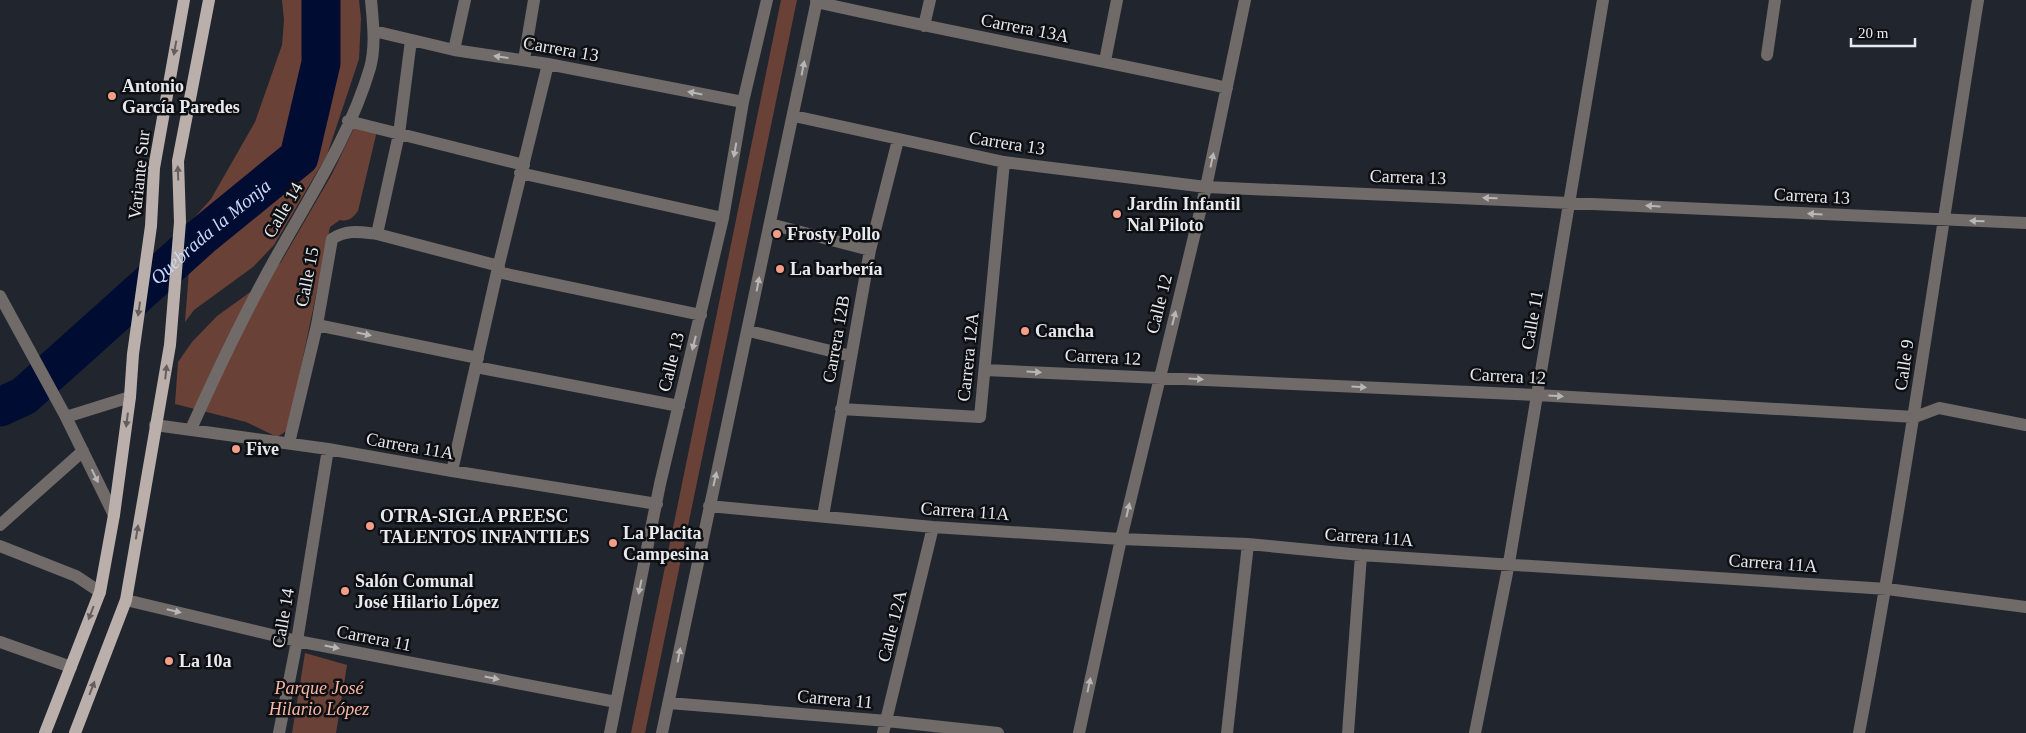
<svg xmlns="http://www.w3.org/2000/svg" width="2026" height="733" font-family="Georgia,serif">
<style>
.green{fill:#6a4137}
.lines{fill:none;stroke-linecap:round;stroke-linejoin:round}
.river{stroke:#000c31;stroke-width:39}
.minor{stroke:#706a68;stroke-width:12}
.major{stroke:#bbafac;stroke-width:12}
.oneway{fill:#645f5f}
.oneway2{fill:#b7b7b9}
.poi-dot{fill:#f49e88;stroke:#0d0f12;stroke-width:2}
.labels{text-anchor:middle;stroke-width:5;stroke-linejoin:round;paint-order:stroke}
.street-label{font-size:18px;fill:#e6eaef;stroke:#0d0f12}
.poi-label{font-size:18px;font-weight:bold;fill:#e6eaef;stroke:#0d0f12;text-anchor:start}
.park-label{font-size:18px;font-style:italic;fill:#fbb6a4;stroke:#0d0f12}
.water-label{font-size:19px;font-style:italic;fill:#c9d9f5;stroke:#0d0f12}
</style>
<rect width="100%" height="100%" fill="#21262e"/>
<path class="green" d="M 282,0 L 359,0 L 361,19 L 359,59 L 327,155 L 274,245 L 253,267 L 194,310 L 185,322 L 193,219 L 211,199 L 255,122 L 282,45 L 284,20 Z
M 781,0 L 797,0 L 645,733 L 631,733 Z
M 354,128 L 374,130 L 376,135 L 358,211 C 353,218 348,222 340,220 L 330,227 L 288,430 L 277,437 L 246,422 L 175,404 L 178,362 L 192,342 L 217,316 L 260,285 L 281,262 L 332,174 Z
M 305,653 L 347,665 L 336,733 L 292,733 Z"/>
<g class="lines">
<path class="river" id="s1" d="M 0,407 L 24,396 L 201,237 L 299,157 L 321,63 L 321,0"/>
<path class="minor" d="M 816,2 C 953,33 1091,58 1227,88
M 924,26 L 930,0
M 374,31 L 454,50 L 548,64 L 743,102
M 454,50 L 465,0
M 1767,55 L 1775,0
M 524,60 L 534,0
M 1105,61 L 1117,0
M 794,116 L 1004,162 L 1206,187 L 2026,223
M 348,121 L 524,165
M 520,173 L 723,218
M 770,224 L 870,250
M 377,234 L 499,266
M 497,272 L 701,315
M 0,296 L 66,417 L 114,515
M 317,325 L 478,358
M 749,331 L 851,356
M 476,367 L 679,406
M 985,370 L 1537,395 L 1915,417 L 1939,408 L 2026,425
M 841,409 L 980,417 L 1004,162
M 66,417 L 130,397
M 155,425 L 328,449 L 452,471 L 657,504
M 191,429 C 217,371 244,314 275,259 C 309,198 350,136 370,68 C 376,47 373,22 371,0
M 289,443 L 317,325 L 332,239 C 347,229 360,232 377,234 L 399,134 L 411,40
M 452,471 L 497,272 L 548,64
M 709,506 L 933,527 L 1121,539 L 1248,544 L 1361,555 L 1887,589 L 2026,607
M 823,516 L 870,250 L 898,140
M 0,525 L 83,451
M 0,546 L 76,576 L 100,592
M 126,600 L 297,641 L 616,702
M 0,642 L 71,667
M 669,703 L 887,721 L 998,733
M 279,733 L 297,641 L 328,449
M 610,733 L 660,484 L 723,218 L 743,102 L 767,0
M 662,733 L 817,0
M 883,733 L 933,527
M 1079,733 L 1121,539 L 1206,187 L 1245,0
M 1227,733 L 1248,544
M 1348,733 L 1361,555
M 1475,733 L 1509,563 L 1603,0
M 1859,733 C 1905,490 1939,244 1978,0"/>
<path class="major" d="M 45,733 L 100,592 L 114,515 L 130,397 L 133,354 L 151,226 L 154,168 L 184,0
M 75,733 L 126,600 L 170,345 L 180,222 L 178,161 L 209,0"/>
</g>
<defs><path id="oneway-solid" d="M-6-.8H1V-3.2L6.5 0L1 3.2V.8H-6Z" transform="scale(1.25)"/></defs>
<g class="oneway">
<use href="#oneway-solid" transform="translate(175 48) rotate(100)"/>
<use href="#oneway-solid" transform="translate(178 173) rotate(-92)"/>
<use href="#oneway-solid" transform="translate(139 309) rotate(98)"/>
<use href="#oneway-solid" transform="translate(166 372) rotate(-84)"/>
<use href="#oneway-solid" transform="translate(127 420) rotate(97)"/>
<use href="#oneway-solid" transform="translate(137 532) rotate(-81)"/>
<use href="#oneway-solid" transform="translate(91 613) rotate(111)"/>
<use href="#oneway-solid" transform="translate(92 688) rotate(-69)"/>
</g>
<g class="oneway2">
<use href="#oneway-solid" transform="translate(501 57) rotate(-172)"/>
<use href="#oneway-solid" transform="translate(803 68) rotate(-79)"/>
<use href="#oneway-solid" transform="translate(695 93) rotate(-169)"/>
<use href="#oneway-solid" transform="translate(735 150) rotate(100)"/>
<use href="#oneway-solid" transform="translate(1212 160) rotate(-78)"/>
<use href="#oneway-solid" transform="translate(1490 198) rotate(-178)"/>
<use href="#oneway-solid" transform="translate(1653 206) rotate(-177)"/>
<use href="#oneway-solid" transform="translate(1815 214) rotate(-177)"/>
<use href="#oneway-solid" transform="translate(1977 221) rotate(-178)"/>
<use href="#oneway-solid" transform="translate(758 284) rotate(-79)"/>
<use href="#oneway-solid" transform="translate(1174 318) rotate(-76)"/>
<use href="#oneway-solid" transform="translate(364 334) rotate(12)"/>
<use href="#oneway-solid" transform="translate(694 343) rotate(104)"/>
<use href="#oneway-solid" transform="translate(1034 372) rotate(3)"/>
<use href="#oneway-solid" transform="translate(1196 379) rotate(3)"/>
<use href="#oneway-solid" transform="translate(1359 387) rotate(3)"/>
<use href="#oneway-solid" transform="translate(1556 396) rotate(3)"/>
<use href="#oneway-solid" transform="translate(95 476) rotate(64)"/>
<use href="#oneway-solid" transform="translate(715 479) rotate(-77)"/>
<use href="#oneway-solid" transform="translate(1128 510) rotate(-77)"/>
<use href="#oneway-solid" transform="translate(640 587) rotate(102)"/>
<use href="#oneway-solid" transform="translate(174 611) rotate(13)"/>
<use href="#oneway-solid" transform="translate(332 647) rotate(11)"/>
<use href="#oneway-solid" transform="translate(679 655) rotate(-79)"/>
<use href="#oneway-solid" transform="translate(492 678) rotate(11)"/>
<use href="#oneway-solid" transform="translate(1089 685) rotate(-78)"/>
</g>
<g class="poi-dot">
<circle cx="112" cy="96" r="5"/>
<circle cx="1117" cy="214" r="5"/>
<circle cx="777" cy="234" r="5"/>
<circle cx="780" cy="269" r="5"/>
<circle cx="1025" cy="331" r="5"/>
<circle cx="236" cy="449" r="5"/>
<circle cx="370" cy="526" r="5"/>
<circle cx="613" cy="543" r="5"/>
<circle cx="345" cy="591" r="5"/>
<circle cx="169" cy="661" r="5"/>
</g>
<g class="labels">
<g class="street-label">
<text transform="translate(1025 28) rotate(11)" y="6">Carrera 13A</text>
<text transform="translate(561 49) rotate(10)" y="6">Carrera 13</text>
<text transform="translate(1007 143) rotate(9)" y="6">Carrera 13</text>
<text transform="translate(139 175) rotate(-84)" y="6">Variante Sur</text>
<text transform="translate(1408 177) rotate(2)" y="6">Carrera 13</text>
<text transform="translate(1812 196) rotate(3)" y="6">Carrera 13</text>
<text transform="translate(283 210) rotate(-60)" y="6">Calle 14</text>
<text transform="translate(307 277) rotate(-79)" y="6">Calle 15</text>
<text transform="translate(1159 304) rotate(-76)" y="6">Calle 12</text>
<text transform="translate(1532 320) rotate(-80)" y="6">Calle 11</text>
<text transform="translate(836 339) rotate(-80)" y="6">Carrera 12B</text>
<text transform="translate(968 357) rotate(-84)" y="6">Carrera 12A</text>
<text transform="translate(1103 357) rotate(3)" y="6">Carrera 12</text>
<text transform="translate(671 362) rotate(-76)" y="6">Calle 13</text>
<text transform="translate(1904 365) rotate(-82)" y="6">Calle 9</text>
<text transform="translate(1508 376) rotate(3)" y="6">Carrera 12</text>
<text transform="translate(410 446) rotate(10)" y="6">Carrera 11A</text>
<text transform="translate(965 511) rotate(4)" y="6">Carrera 11A</text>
<text transform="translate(1369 537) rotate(4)" y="6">Carrera 11A</text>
<text transform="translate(1773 563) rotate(4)" y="6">Carrera 11A</text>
<text transform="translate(283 618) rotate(-80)" y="6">Calle 14</text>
<text transform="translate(892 626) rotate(-76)" y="6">Calle 12A</text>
<text transform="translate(374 638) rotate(11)" y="6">Carrera 11</text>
<text transform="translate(835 699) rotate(5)" y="6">Carrera 11</text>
</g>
<g class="poi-label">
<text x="122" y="92">Antonio<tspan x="122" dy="21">García Paredes</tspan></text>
<text x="1127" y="210">Jardín Infantil<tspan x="1127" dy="21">Nal Piloto</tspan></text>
<text x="787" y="240">Frosty Pollo</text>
<text x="790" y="275">La barbería</text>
<text x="1035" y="337">Cancha</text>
<text x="246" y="455">Five</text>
<text x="380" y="522">OTRA-SIGLA PREESC<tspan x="380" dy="21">TALENTOS INFANTILES</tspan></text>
<text x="623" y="539">La Placita<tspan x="623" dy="21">Campesina</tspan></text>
<text x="355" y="587">Salón Comunal<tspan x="355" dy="21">José Hilario López</tspan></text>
<text x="179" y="667">La 10a</text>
</g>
<g class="park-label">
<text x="319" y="694">Parque José<tspan x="319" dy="21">Hilario López</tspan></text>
</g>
<g class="water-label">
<text dy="7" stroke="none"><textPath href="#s1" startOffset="275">Quebrada la Monja</textPath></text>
</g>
</g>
<path d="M1851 38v8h64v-8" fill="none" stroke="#e6eaef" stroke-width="2.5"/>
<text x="1858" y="38" font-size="15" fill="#e6eaef" stroke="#0d0f12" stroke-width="4" paint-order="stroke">20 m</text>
</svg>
